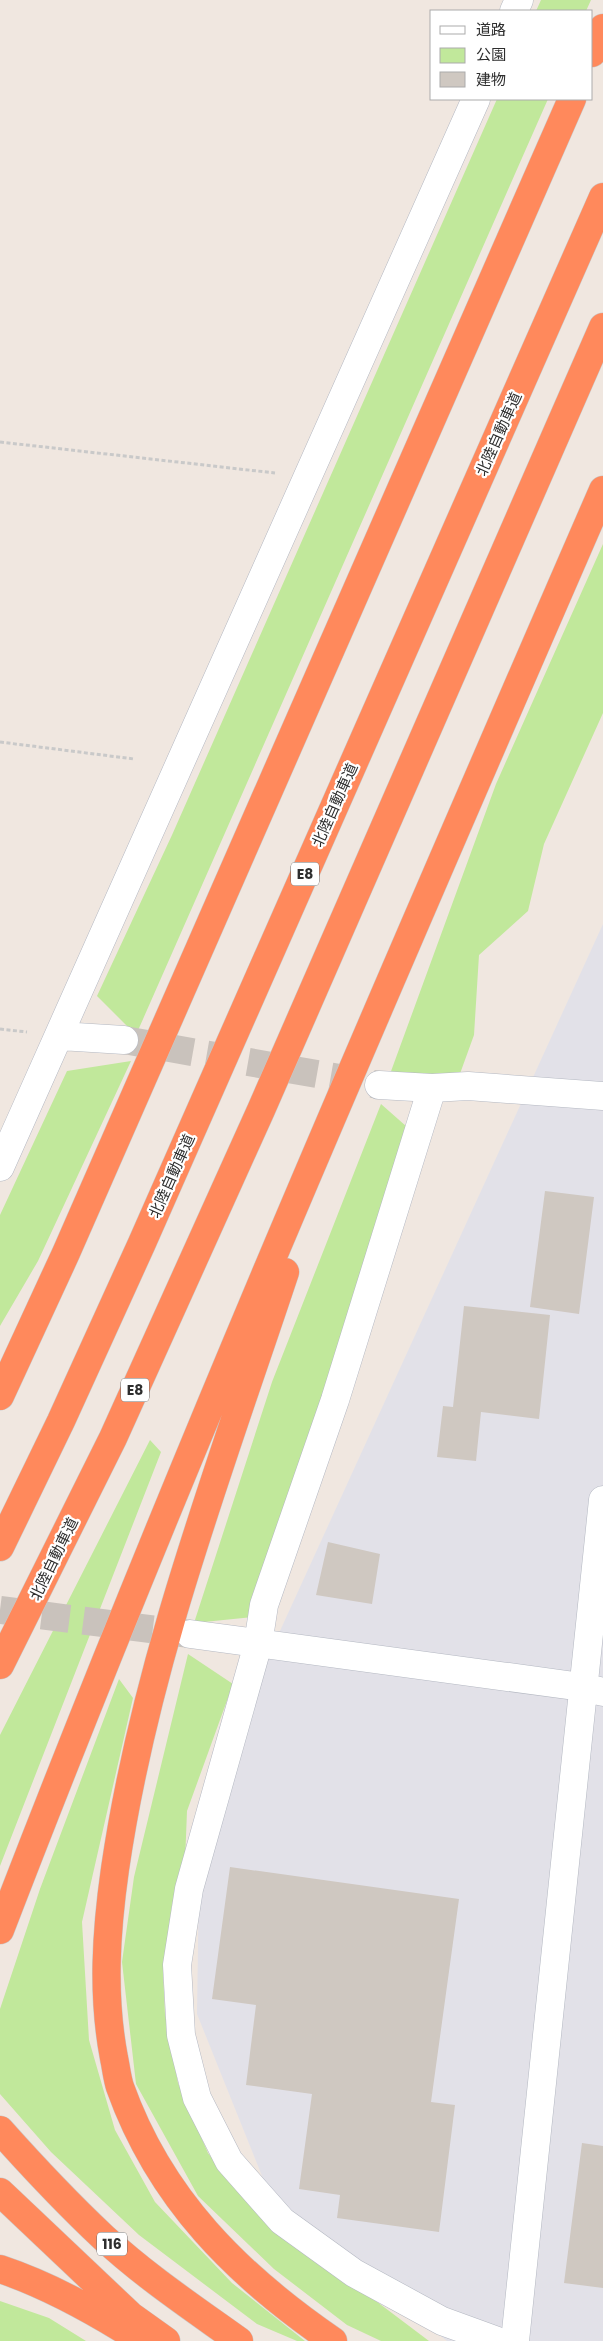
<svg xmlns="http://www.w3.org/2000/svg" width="603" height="2341" font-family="Poppins,'Noto Sans JP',sans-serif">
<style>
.industrial{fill:#e2e1e8}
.green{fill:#c1e89b}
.building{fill:#cfc8c1}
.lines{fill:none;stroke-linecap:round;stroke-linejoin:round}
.street-tunnel{stroke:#c9c2bc;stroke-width:28;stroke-dasharray:28 14;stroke-linecap:butt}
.secondary-tunnel{stroke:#c9c2bc;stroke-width:28;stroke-dasharray:28 14;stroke-linecap:butt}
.street-casing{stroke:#b4b8c2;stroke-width:29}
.secondary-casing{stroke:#b4b8c2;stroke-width:29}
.highway-casing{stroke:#c9c9c9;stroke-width:29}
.path{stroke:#c9c9c9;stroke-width:3;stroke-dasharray:4 2.5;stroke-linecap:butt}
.street{stroke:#fff;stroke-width:28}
.secondary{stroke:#fff;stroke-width:28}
.highway{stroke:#ff895c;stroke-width:28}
.labels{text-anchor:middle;stroke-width:4.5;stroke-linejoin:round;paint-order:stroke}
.shield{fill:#fff;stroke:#6d6d6d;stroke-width:1}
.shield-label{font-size:14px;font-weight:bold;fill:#2e2e2e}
.street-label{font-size:15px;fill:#2e2e2e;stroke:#fff}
</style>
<rect width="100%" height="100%" fill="#f0e7e0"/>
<path class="industrial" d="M 603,924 L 603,2341 L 447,2341 L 272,2201 L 197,2014 L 200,1806 Z"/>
<path class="green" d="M 541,0 L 591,0 L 586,11 L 536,11 Z
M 497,99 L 548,99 L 136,1035 L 97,996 L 172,835 Z
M 603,544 L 603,713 L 544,844 L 528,911 L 479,955 L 474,1035 L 457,1082 L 390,1074 L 496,784 Z
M 131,1061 L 38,1261 L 0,1326 L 0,1215 L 67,1071 Z
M 381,1104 L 415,1134 L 253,1617 L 194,1623 L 272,1382 Z
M 150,1440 L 161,1452 L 0,1866 L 0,1735 Z
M 188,1654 L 233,1684 L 187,1811 L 185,1862 L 172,1905 L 163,1971 L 165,2014 L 178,2083 L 208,2153 L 233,2185 L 364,2292 L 429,2341 L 381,2341 L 347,2325 L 274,2269 L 198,2196 L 136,2084 L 122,1962 L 134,1877 Z
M 119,1679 L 133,1698 L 82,1922 L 89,2040 L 115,2130 L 155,2202 L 232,2283 L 305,2341 L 297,2341 L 257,2324 L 139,2235 L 51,2152 L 0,2094 L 0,2009 L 40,1889 Z
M 0,2301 L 49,2318 L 86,2341 L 0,2341 Z"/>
<path class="building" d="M 545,1191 L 594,1197 L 579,1314 L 530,1307 Z
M 464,1306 L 550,1315 L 539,1419 L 481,1412 L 476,1461 L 437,1457 L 443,1406 L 453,1407 Z
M 328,1542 L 380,1554 L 372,1604 L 316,1595 Z
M 230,1867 L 459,1899 L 431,2102 L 455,2105 L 439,2232 L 337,2218 L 340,2195 L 299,2189 L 312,2094 L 246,2085 L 256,2005 L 212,1999 Z
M 582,2143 L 603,2146 L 603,2288 L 564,2283 Z"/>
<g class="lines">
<path class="street-tunnel" d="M 124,1040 L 379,1085"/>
<path class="secondary-tunnel" d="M 0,1610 L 190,1634"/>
<defs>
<path id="street" d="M 514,11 L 519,0
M 60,1036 L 124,1040
M 379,1085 L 432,1088 L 468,1086 L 603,1096
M 432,1088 L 335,1400 L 264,1605 L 258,1644 L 189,1889 L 177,1965 L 181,2035 L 197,2098 L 229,2161 L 282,2221 L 354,2273 L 442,2321 L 497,2341
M 0,1167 L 476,99"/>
<path id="secondary" d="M 190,1634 L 582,1687 L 603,1692
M 515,2341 L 603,1500"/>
<path id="highway" d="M 592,53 L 603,28
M 285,1272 C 220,1468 145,1663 115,1869 C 106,1932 102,1995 114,2058 C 116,2067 117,2078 120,2087 C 160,2199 237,2275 333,2341
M 0,1396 L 66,1253 L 572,99
M 0,1547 L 61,1421 L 142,1243 L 603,197
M 0,1665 L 113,1438 L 261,1110 L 603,327
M 0,1930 C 187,1444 396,967 603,490
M 0,2130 C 33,2167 67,2203 103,2237 C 145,2276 193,2308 239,2341
M 0,2192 L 131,2316 L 166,2341
M 0,2269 C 48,2285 91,2309 134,2336"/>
</defs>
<use href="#street" class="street-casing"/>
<use href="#secondary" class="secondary-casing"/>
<use href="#highway" class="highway-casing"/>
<path class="path" d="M 0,442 L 275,473
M 0,742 L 134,759
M 0,1029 L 27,1032"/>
<use href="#street" class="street"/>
<use href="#secondary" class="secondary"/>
<use href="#highway" class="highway"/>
</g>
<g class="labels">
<g class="shield">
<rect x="291" y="862.5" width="28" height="23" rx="4"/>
<rect x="121" y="1378.5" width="28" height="23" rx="4"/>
<rect x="97" y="2232.5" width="30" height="23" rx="4"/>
</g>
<g class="shield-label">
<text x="305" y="879">E8</text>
<text x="135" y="1395">E8</text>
<text x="112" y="2249">116</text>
</g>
<g class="street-label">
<text transform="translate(499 434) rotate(-66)" y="5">北陸自動車道</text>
<text transform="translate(335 805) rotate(-66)" y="5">北陸自動車道</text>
<text transform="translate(172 1176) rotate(-66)" y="5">北陸自動車道</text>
<text transform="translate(54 1559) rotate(-64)" y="5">北陸自動車道</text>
</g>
</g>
<rect x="430" y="10" width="162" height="90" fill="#ffffff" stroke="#ababab"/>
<rect x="440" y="26" width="25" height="8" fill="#ffffff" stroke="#ababab"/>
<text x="476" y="35" font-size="15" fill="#2e2e2e">道路</text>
<rect x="440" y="48" width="25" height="15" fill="#c1e89b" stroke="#ababab"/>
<text x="476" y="60" font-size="15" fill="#2e2e2e">公園</text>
<rect x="440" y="72" width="25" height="15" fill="#cfc8c1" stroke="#ababab"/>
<text x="476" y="85" font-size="15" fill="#2e2e2e">建物</text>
</svg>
